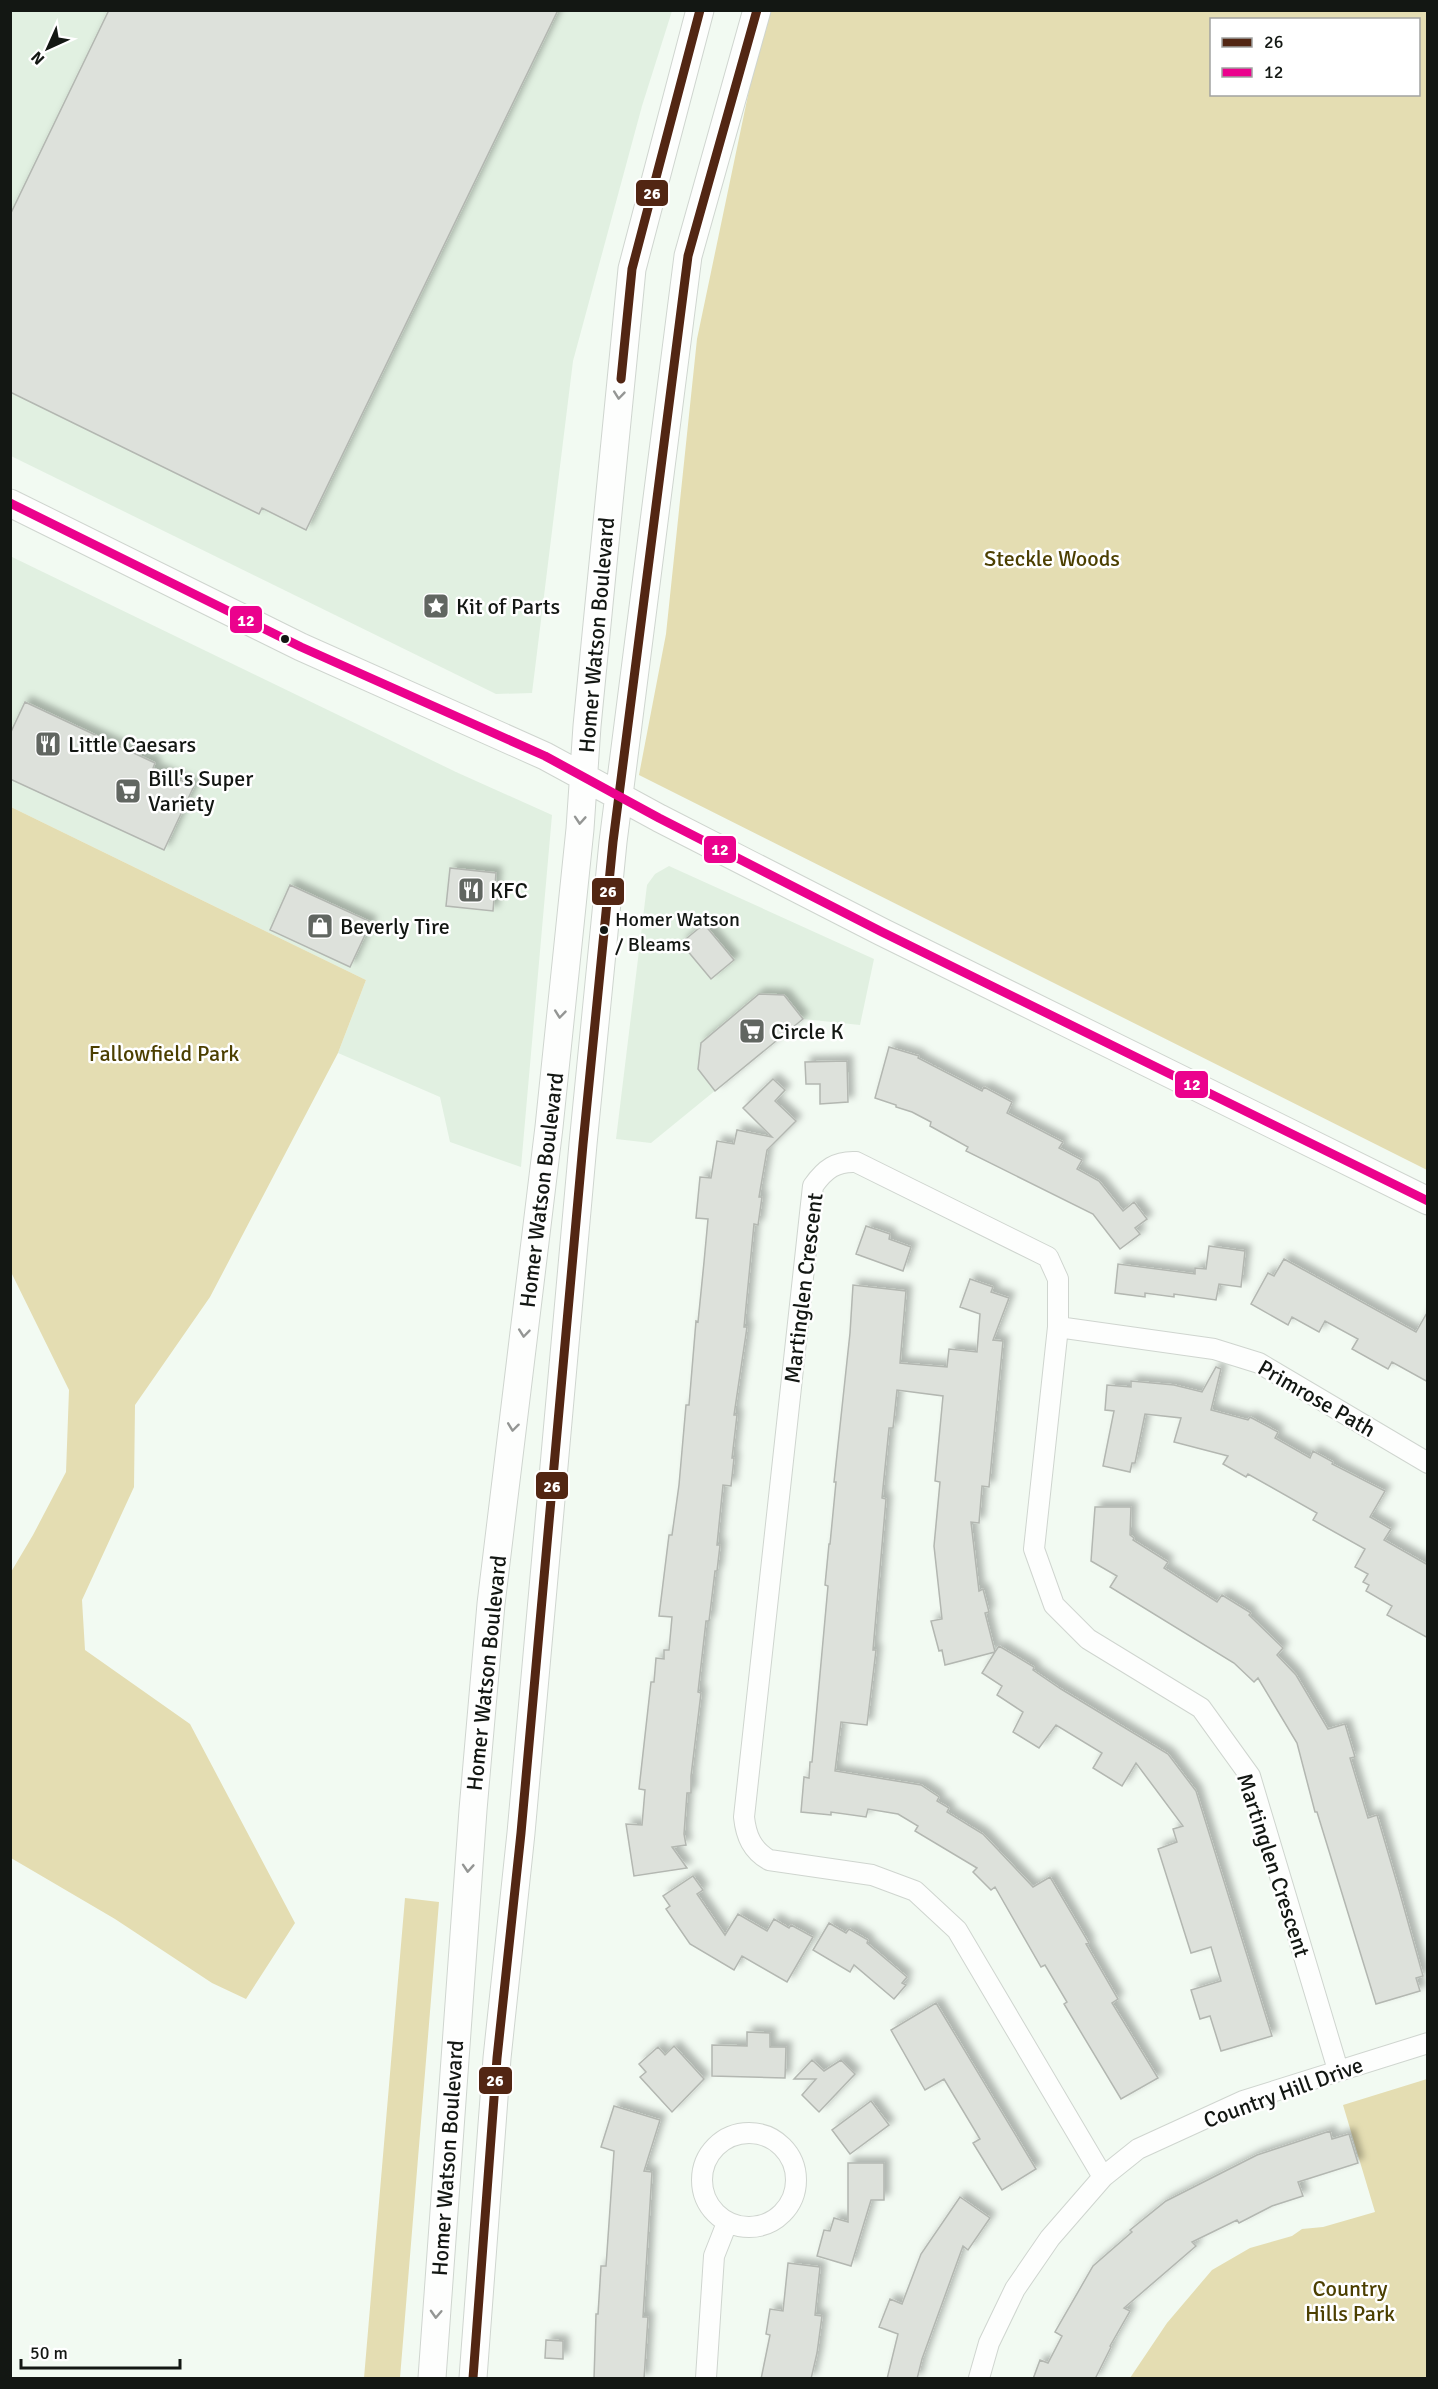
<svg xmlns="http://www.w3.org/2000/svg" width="1438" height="2389" font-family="Signika,sans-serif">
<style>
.built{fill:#e1f0e1}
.green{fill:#e4ddb2;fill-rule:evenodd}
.building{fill:#dde1db;stroke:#b3b7b1;stroke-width:1.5;filter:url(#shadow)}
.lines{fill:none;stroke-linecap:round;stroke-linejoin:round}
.street-casing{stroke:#cfd5cf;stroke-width:22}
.secondary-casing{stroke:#cfd5cf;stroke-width:29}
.street{stroke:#fdfefd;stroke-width:20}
.secondary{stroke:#fdfefd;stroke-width:27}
.bus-1-casing{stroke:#fff;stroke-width:14}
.bus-2-casing{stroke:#fff;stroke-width:14}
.bus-1{stroke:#522613;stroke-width:9}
.bus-2{stroke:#eb028d;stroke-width:9}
.oneway{stroke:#949694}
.bus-dot{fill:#131713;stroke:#fff;stroke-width:2}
.labels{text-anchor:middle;stroke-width:5;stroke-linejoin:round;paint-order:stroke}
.bus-label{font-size:20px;fill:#131713;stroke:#fff;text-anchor:start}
.park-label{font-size:22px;fill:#4c3f00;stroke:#fff}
.poi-label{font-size:22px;fill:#131713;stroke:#fff;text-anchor:start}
.street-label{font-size:22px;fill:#131713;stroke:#fff}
.line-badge{stroke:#fff;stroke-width:2}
.badge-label{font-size:16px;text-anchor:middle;font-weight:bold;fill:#fff}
</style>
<defs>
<filter id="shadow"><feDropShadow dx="5.5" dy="-5.5" stdDeviation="3" flood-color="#0004"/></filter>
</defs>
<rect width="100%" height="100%" fill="#f2faf2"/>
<path class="built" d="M 10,11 L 672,11 L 642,106 L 573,361 L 532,693 L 496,694 L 11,456 Z
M 10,556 L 456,772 L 552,815 L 521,1167 L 450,1142 L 440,1097 L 338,1053 L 366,980 L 11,807 Z
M 669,866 L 874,959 L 860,1025 L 803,1019 L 651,1143 L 616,1139 L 647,885 L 655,874 Z"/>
<path class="green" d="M 769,11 L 1427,11 L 1427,1170 L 639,775 L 666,634 L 697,339 L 761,33 ZM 1212,20 L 1418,20 L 1418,94 L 1212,94 Z
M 11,807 L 366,980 L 338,1053 L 210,1297 L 135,1405 L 134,1487 L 82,1600 L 85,1650 L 190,1724 L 295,1923 L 246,1999 L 212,1983 L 115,1919 L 11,1858 L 11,1572 L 33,1535 L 66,1472 L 69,1390 L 11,1272 Z
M 405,1898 L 439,1902 L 400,2378 L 364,2378 Z
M 1427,2079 L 1427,2378 L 1130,2378 L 1167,2323 L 1212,2270 L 1250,2248 L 1292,2236 L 1302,2229 L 1323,2227 L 1375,2212 L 1343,2105 Z"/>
<path class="building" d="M 109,10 L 558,10 L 306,530 L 262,508 L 259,514 L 10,392 L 10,215 Z
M 25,702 L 155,763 L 153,768 L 194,786 L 164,850 L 10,779 L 10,734 Z
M 450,868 L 496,873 L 493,911 L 446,906 Z
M 290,885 L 371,922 L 350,967 L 270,930 Z
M 704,924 L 734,960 L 711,979 L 681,943 Z
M 759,994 L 784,995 L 803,1019 L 715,1091 L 698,1069 L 701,1043 Z
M 889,1047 L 919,1056 L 918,1058 L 982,1091 L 984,1087 L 1012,1102 L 1007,1113 L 1063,1142 L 1059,1148 L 1082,1160 L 1077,1169 L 1099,1181 L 1123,1211 L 1134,1202 L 1147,1219 L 1135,1228 L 1140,1234 L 1120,1249 L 1093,1214 L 966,1151 L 968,1147 L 930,1126 L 931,1122 L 912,1112 L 896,1107 L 896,1105 L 875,1098 Z
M 847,1061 L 848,1102 L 820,1104 L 820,1084 L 806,1084 L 805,1062 Z
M 773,1079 L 785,1090 L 775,1101 L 796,1121 L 767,1150 L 759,1197 L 762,1197 L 758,1225 L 754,1224 L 744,1327 L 747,1327 L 734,1415 L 737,1415 L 732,1458 L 734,1458 L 731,1486 L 723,1485 L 717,1545 L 720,1545 L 717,1571 L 715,1571 L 709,1621 L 706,1621 L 698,1692 L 701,1693 L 691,1776 L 691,1793 L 687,1793 L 684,1834 L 686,1845 L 672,1847 L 687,1868 L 634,1876 L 626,1824 L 642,1825 L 645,1790 L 639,1789 L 651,1682 L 654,1682 L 656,1658 L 664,1659 L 664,1650 L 669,1650 L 672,1617 L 659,1616 L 669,1535 L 672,1535 L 679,1485 L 686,1405 L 689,1405 L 696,1321 L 698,1322 L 704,1262 L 708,1219 L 696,1218 L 700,1177 L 711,1178 L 717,1141 L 734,1144 L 737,1130 L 772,1137 L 743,1108 Z
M 866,1226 L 890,1234 L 889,1239 L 911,1247 L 903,1271 L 856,1254 Z
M 1209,1246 L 1245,1251 L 1241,1287 L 1219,1284 L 1216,1300 L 1174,1294 L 1174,1297 L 1145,1293 L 1145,1297 L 1115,1293 L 1118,1264 L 1195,1274 L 1195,1268 L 1206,1269 Z
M 1284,1259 L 1416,1332 L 1428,1311 L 1428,1382 L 1392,1362 L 1388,1369 L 1352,1349 L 1358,1339 L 1325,1321 L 1319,1332 L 1292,1317 L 1288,1325 L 1251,1304 L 1268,1273 L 1274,1276 Z
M 970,1279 L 993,1287 L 991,1292 L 1009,1298 L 993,1340 L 1003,1341 L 989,1487 L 982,1486 L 979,1523 L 971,1522 L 979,1591 L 983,1589 L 989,1612 L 985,1613 L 995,1652 L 999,1646 L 1034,1667 L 1033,1670 L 1061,1689 L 1168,1754 L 1196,1791 L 1272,2036 L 1221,2051 L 1210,2016 L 1200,2019 L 1191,1990 L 1221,1981 L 1211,1947 L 1191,1953 L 1158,1849 L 1177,1842 L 1173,1829 L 1183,1826 L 1136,1763 L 1122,1786 L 1093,1768 L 1102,1753 L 1056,1725 L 1039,1748 L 1013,1732 L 1023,1712 L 997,1695 L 1002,1686 L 982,1673 L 995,1652 L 945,1665 L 942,1650 L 939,1651 L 931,1621 L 942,1619 L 934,1546 L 940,1482 L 935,1481 L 943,1396 L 897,1390 L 893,1428 L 889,1428 L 882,1498 L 886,1499 L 873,1650 L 876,1650 L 867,1725 L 841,1722 L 835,1771 L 921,1785 L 939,1797 L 937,1801 L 949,1808 L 947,1812 L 983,1834 L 1033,1887 L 1050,1877 L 1089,1943 L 1086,1944 L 1118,1999 L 1112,2003 L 1158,2078 L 1121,2099 L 1064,2004 L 1067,2002 L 1045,1965 L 1041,1967 L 995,1887 L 991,1890 L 973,1872 L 977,1868 L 915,1831 L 918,1826 L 898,1814 L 868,1809 L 866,1817 L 831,1812 L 831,1815 L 801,1812 L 804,1777 L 809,1778 L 810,1762 L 812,1762 L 828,1586 L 825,1585 L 829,1544 L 830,1544 L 836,1482 L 834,1482 L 850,1333 L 853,1285 L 906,1291 L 900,1363 L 947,1367 L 949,1349 L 977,1352 L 980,1314 L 960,1307 Z
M 1216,1367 L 1221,1369 L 1211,1410 L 1248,1420 L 1250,1417 L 1278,1432 L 1275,1438 L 1310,1458 L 1313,1451 L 1333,1462 L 1332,1464 L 1385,1491 L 1370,1517 L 1391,1529 L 1384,1540 L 1428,1565 L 1428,1638 L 1387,1615 L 1392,1606 L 1366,1591 L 1369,1585 L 1363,1582 L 1368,1574 L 1355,1567 L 1365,1549 L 1313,1520 L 1317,1513 L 1248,1474 L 1246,1477 L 1223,1464 L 1228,1456 L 1174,1442 L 1181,1418 L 1145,1414 L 1135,1463 L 1132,1463 L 1130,1472 L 1103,1466 L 1114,1411 L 1105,1410 L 1107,1385 L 1131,1387 L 1131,1381 L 1174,1385 L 1202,1392 Z
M 1095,1507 L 1131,1507 L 1130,1535 L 1134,1538 L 1133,1540 L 1168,1562 L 1164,1568 L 1217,1602 L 1222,1595 L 1251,1613 L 1249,1615 L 1283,1648 L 1277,1655 L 1296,1675 L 1328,1729 L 1345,1724 L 1355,1757 L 1350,1758 L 1368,1818 L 1377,1815 L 1399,1890 L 1423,1976 L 1416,1978 L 1420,1991 L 1376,2004 L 1317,1812 L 1315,1812 L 1297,1743 L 1258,1678 L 1254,1682 L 1234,1663 L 1110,1587 L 1117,1576 L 1091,1561 Z
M 693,1876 L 703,1890 L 697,1894 L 725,1935 L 738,1914 L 767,1931 L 774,1919 L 789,1928 L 791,1925 L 813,1937 L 787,1982 L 742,1956 L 734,1970 L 690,1944 L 666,1909 L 670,1906 L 663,1896 Z
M 829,1923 L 846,1933 L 849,1929 L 868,1940 L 867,1943 L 907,1977 L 902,1983 L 906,1985 L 894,1999 L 854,1965 L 850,1972 L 813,1950 Z
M 936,2003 L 1036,2169 L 1002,2190 L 973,2143 L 980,2139 L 944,2079 L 925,2090 L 891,2030 Z
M 747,2032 L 770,2033 L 770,2047 L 786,2047 L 785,2078 L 712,2076 L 712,2045 L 747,2046 Z
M 674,2046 L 704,2079 L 672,2112 L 640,2077 L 646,2072 L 639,2064 L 658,2047 L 665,2055 Z
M 812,2060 L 824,2071 L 841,2060 L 855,2074 L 819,2112 L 802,2095 L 816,2079 L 794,2079 Z
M 871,2101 L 889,2125 L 850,2154 L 832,2130 Z
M 614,2106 L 660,2120 L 644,2171 L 652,2172 L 643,2317 L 648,2317 L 644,2379 L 594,2379 L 596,2314 L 598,2314 L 601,2266 L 606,2266 L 614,2151 L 601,2147 Z
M 1330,2131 L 1332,2139 L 1349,2134 L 1358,2163 L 1298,2182 L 1303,2196 L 1272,2206 L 1239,2223 L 1237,2220 L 1192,2242 L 1196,2246 L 1124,2308 L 1130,2311 L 1110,2346 L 1111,2347 L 1095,2379 L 1033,2379 L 1040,2360 L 1048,2363 L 1062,2336 L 1055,2332 L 1093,2266 L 1132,2232 L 1130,2230 L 1166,2201 L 1257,2155 Z
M 848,2163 L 884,2163 L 884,2200 L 871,2200 L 851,2266 L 817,2256 L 824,2230 L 830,2231 L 834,2218 L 848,2222 Z
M 960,2197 L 990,2218 L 968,2250 L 963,2246 L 922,2359 L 917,2379 L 887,2379 L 898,2334 L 879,2327 L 890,2299 L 902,2304 L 921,2254 Z
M 788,2263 L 820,2267 L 815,2315 L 822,2316 L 817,2353 L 811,2379 L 761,2379 L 770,2335 L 766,2334 L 770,2309 L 783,2311 Z
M 546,2340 L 563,2341 L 563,2359 L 545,2358 Z"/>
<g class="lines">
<defs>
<path id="street" d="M 1058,1327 L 1214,1349 L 1259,1363 L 1428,1463
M702 2180a47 47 0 1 1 94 0a47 47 0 1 1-94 0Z
M 1103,2177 L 957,1930 L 915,1891 L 872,1875 L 769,1860 C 752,1850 746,1836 744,1817 L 813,1186 C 825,1169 836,1161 856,1162 L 1048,1257 L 1058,1279 L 1058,1327 L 1034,1549 L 1054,1605 L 1088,1639 L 1201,1708 L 1250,1776 L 1338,2070
M 706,2378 L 714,2256 L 727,2223
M 979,2378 L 989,2343 L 1015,2289 L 1050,2238 L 1103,2177 L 1138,2149 L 1243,2101 L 1428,2043"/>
<path id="secondary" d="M 10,503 L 301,647 L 545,756 L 659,818 L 882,932 L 1428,1201
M 432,2378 L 473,1810 L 491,1604 L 549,1127 L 580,829 L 587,726 L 632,269 L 700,10
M 473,2378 L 497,2058 L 521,1833 L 583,1144 L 613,842 L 688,256 L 757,10"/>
</defs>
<use href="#street" class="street-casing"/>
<use href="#secondary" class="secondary-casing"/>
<use href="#street" class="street"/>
<use href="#secondary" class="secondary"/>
<defs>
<path id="bus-1" d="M 621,379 L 632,269 L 700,10
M 473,2378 L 497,2058 L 521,1833 L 583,1144 L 613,842 L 688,256 L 757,10"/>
<path id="bus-2" d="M 10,503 L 301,647 L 545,756 L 659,818 L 882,932 L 1428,1201"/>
</defs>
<use href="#bus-1" class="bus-1-casing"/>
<use href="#bus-2" class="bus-2-casing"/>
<use href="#bus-1" class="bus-1"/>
<use href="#bus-2" class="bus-2"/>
</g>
<defs><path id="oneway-chevron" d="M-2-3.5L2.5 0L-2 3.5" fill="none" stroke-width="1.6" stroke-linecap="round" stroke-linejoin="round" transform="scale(1.5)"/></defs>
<g class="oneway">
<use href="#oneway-chevron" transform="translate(619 395) rotate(96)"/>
<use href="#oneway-chevron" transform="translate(580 820) rotate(94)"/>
<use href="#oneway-chevron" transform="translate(560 1014) rotate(96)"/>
<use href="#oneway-chevron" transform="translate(524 1333) rotate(96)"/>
<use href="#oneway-chevron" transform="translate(513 1427) rotate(97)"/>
<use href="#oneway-chevron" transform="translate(468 1868) rotate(94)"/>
<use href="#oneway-chevron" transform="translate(436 2314) rotate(93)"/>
</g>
<defs>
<symbol id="sight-square" viewBox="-11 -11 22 22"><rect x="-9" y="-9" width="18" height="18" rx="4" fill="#616661" stroke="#fff"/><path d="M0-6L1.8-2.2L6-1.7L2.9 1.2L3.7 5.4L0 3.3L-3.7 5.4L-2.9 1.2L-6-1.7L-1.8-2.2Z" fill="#fff"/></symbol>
<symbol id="restaurant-square" viewBox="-11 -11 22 22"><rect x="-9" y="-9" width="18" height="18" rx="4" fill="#616661" stroke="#fff"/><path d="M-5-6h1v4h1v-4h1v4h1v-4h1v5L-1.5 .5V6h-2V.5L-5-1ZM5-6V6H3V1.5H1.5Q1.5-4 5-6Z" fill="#fff"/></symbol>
<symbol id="supermarket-square" viewBox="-11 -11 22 22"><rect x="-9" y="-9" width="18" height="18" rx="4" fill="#616661" stroke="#fff"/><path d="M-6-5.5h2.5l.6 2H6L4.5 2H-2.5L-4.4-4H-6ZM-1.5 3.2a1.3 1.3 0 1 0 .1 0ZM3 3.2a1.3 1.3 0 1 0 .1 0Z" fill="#fff"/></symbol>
<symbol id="shop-square" viewBox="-11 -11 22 22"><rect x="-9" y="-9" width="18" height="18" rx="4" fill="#616661" stroke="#fff"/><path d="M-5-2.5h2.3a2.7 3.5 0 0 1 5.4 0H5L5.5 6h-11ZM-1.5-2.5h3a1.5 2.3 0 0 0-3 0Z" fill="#fff"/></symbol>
</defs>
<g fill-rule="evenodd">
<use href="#sight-square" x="421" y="591" width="30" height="30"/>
<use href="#restaurant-square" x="33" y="729" width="30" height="30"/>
<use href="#supermarket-square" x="113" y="776" width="30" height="30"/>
<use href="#restaurant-square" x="456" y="875" width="30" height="30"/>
<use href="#shop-square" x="305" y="911" width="30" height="30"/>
<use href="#supermarket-square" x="737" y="1016" width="30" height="30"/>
</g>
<g class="bus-dot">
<circle cx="285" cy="639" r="5"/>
<circle cx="604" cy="930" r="5"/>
</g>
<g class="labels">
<g class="bus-label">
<text x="615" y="926">Homer Watson<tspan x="615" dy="25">/ Bleams</tspan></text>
</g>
<g class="park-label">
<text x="1052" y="566">Steckle Woods</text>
<text x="164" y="1061">Fallowfield Park</text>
<text x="1350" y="2296">Country<tspan x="1350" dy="25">Hills Park</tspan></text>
</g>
<g class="poi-label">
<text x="456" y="614">Kit of Parts</text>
<text x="68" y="752">Little Caesars</text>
<text x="148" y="786">Bill's Super<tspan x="148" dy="25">Variety</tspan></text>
<text x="490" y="898">KFC</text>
<text x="340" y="934">Beverly Tire</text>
<text x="771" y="1039">Circle K</text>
</g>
<g class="street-label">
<text transform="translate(596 635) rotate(-85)" y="8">Homer Watson Boulevard</text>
<text transform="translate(541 1190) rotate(-83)" y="8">Homer Watson Boulevard</text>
<text transform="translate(803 1288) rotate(-83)" y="8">Martinglen Crescent</text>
<text transform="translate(1317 1398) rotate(30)" y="8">Primrose Path</text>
<text transform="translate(486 1673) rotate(-84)" y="8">Homer Watson Boulevard</text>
<text transform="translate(1274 1865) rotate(72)" y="8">Martinglen Crescent</text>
<text transform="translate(1283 2092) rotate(-20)" y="8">Country Hill Drive</text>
<text transform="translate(447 2158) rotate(-86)" y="8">Homer Watson Boulevard</text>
</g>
</g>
<g class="line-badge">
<rect x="635" y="179" width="34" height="28" rx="6" fill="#522613"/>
<rect x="229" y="605" width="34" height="29" rx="6" fill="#eb028d"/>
<rect x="703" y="835" width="34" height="29" rx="6" fill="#eb028d"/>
<rect x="591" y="877" width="34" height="29" rx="6" fill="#522613"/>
<rect x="1174" y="1070" width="35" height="29" rx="6" fill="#eb028d"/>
<rect x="535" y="1471" width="34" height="29" rx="6" fill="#522613"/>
<rect x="478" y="2066" width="35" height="29" rx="6" fill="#522613"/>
</g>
<g class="badge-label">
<text x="652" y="199">26</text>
<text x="246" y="626">12</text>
<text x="720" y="855">12</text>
<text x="608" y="897">26</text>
<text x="1192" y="1090">12</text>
<text x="552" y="1492">26</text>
<text x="495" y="2086">26</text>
</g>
<rect width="1438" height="2389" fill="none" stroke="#131713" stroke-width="24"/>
<rect x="1210" y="18" width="210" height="78" fill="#ffffff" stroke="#a1a2a1" stroke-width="1.5"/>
<rect x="1222" y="38" width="30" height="9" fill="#522613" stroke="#a1a2a1" stroke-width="1.5"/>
<text x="1264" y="48" font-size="18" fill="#131713">26</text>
<rect x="1222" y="68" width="30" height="9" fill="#eb028d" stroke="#a1a2a1" stroke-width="1.5"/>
<text x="1264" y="78" font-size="18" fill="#131713">12</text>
<g transform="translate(48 48) rotate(225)" stroke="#ffffff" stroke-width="4.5" paint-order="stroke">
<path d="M0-4.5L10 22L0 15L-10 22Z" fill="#131713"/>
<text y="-9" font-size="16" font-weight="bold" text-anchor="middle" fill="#131713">N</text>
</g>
<path d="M21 2359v9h159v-9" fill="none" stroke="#131713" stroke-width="3"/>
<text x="30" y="2359" font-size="18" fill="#131713" stroke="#ffffff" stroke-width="4.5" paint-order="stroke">50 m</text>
</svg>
